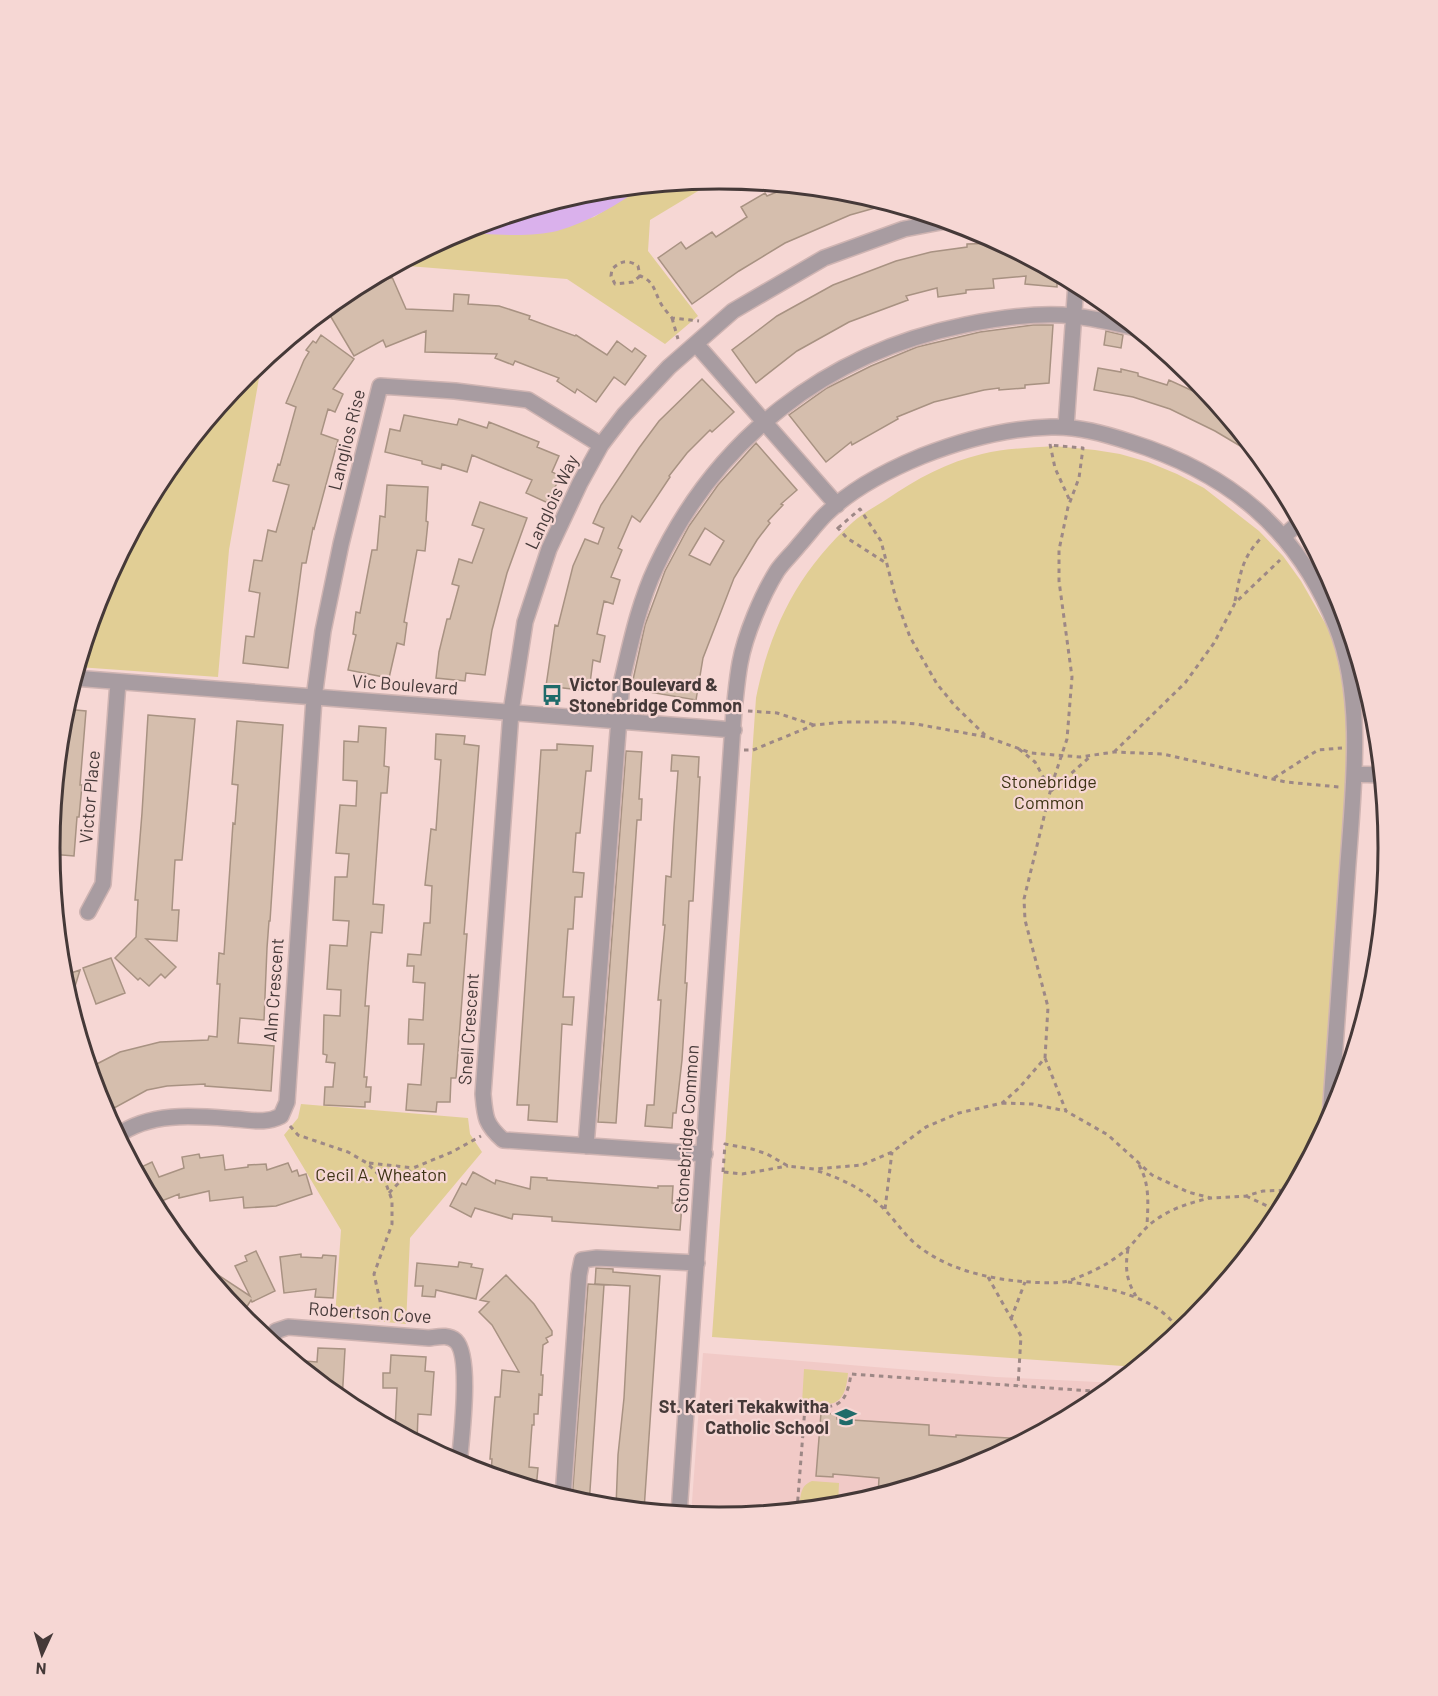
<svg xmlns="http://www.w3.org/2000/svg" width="1438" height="1696" font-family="Barlow,sans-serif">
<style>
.built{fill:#f1cac7}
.green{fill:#e1ce95}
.water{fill:#dab1ec}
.building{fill:#d5bead;stroke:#a89282;stroke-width:1.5;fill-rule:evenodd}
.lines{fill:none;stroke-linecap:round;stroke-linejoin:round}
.minor-casing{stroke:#cfb4b2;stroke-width:18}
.path{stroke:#9d8886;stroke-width:3;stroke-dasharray:4.5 4.5;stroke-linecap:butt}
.minor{stroke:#a89ca1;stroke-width:15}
.labels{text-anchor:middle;stroke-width:4.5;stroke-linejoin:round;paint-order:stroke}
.street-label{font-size:18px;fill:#453938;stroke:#f6d7d4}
.poi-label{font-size:18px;font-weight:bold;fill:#453938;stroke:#f6d7d4;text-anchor:start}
.park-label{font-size:18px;fill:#3d3314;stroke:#f6d7d4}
.rim{fill:none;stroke:#453938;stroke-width:3}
</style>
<rect width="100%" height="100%" fill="#f6d7d4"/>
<path class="built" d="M 703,1353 L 996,1377 L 1118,1383 L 1091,1405 L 975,1467 L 849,1505 L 719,1517 L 691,1515 Z"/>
<path class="green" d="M 718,179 L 650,220 L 648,251 L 698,316 L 665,344 L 567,279 L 396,265 L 458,232 L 522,234 L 594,217 L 644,186 Z
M 262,361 L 229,550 L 218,677 L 78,667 L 101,591 L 163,476 L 246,374 Z
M 1054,446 L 1095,450 L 1120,454 L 1148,462 L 1177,474 L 1204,488 L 1259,531 L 1283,556 L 1301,581 L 1329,630 L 1338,656 L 1347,718 L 1348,799 L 1323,1131 L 1275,1220 L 1192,1322 L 1137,1367 L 712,1337 L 756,698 C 770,628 799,570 853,522 C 863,513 876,506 887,499 C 916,479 948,462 982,454 C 1005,448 1030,448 1054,446 Z
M 301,1104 L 468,1118 L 470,1134 L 482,1152 L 410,1238 L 406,1324 L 335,1317 L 341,1230 L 284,1135 L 298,1118 Z
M 804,1369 L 848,1373 C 845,1408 832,1406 802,1403 Z
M 812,1481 L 839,1483 L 838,1506 L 799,1510 C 801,1497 799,1486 812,1481 Z"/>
<path class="water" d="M 644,186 C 617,205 589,222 557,231 C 529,238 487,234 458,232 L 589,191 Z"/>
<path class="building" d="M 791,186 L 850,191 L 872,198 L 875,208 L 850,215 L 785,243 L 739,271 L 692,304 L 658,258 L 681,242 L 686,249 L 712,232 L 716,237 L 747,217 L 741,207 L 765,193 L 767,196 Z
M 1000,243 L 1057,273 L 1057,287 L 1025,284 L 1026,276 L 993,279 L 994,288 L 966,290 L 966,293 L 938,297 L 937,288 L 906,296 L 908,300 L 849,322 L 797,351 L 756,383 L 732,350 L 777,316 L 833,285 L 896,261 L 931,252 L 967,247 L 967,244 Z
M 392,277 L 406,309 L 453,311 L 454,294 L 469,295 L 468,304 L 499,306 L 530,316 L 529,319 L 575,336 L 576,335 L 607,355 L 617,341 L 632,352 L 635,348 L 646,356 L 625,385 L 614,377 L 596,402 L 577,389 L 575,393 L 557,381 L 559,378 L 515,361 L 513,365 L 495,358 L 497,354 L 425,352 L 426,331 L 386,347 L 383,340 L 354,356 L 328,312 L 363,292 L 362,290 Z
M 1033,325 L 1053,325 L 1049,383 L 1025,385 L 1025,388 L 999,390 L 999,388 L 984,390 L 934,402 L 897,417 L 898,419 L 852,445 L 851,442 L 826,462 L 789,415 L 827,388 L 871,366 L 917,347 L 980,332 Z
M 1106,331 L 1123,335 L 1121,348 L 1104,345 Z
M 321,335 L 354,359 L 333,389 L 343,394 L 335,412 L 328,409 L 321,434 L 338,440 L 314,529 L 313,528 L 306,563 L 302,563 L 288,668 L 243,663 L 246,636 L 254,637 L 260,593 L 249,591 L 254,560 L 262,561 L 268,530 L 276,532 L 289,485 L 273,481 L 278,464 L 280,465 L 296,407 L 286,403 L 304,360 L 309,352 L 306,350 L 313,341 L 316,343 Z
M 1098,368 L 1121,372 L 1121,369 L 1138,373 L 1138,376 L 1167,385 L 1169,380 L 1206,397 L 1216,404 L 1258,455 L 1257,456 L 1215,431 L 1170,409 L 1133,397 L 1094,390 Z
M 702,379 L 734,412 L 712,432 L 710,430 L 687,453 L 669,476 L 670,477 L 640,522 L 632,516 L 618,548 L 622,550 L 611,577 L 620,580 L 613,604 L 604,601 L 597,634 L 605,636 L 600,662 L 593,660 L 589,691 L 546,686 L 555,625 L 558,626 L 573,566 L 585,539 L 598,544 L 604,528 L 593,523 L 601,505 L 639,448 L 659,421 Z
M 404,415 L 457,425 L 459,419 L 487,428 L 489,422 L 539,442 L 537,447 L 559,456 L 552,472 L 560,476 L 548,503 L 526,493 L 532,480 L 472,455 L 467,472 L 442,464 L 441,469 L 422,464 L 422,461 L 385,452 L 390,429 L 400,431 Z
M 756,443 L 797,490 L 781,504 L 783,505 L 768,521 L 770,523 L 757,540 L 734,578 L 703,658 L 696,700 L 631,689 L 645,625 L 665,571 L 689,526 L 718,485 ZM 705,528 L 724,541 L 710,565 L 689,555 Z
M 387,485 L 428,487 L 426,521 L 428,522 L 425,551 L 417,550 L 404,622 L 407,623 L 404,645 L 397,643 L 389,678 L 348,670 L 356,635 L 353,634 L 356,612 L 360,613 L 372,550 L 377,550 L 380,516 L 385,517 Z
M 480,502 L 527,518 L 507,573 L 492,630 L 485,675 L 466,673 L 465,681 L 436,678 L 439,652 L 447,619 L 450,619 L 459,586 L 452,584 L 459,559 L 472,563 L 484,529 L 472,525 Z
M 65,709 L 86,711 L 80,785 L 82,785 L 79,817 L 77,817 L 74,856 L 50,854 L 50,848 L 62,717 Z
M 148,715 L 195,719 L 182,860 L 175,860 L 172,910 L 179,910 L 177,941 L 146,939 L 176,967 L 165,978 L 161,974 L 149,986 L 140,978 L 138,980 L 115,958 L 136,937 L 138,900 L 135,900 L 142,813 Z
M 237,721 L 283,725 L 270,921 L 269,921 L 267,948 L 264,1020 L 240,1018 L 238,1043 L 274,1046 L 271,1091 L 205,1086 L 205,1084 L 167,1086 L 147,1090 L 105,1113 L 100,1104 L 89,1068 L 120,1052 L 160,1042 L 208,1040 L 209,1036 L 217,1037 L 220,984 L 217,984 L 219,953 L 224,954 L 233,823 L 235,824 L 238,785 L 232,784 Z
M 359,726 L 386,728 L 384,766 L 389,767 L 387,793 L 381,793 L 373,904 L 384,905 L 382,933 L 371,932 L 368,966 L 365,1006 L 369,1006 L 364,1077 L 367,1077 L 366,1087 L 371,1087 L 370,1102 L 365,1102 L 365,1107 L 324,1105 L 325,1087 L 333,1087 L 335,1063 L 326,1062 L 327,1055 L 323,1054 L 324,1015 L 340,1016 L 341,990 L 327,989 L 330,945 L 347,946 L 349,921 L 333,920 L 335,877 L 347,877 L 349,854 L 336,853 L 340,805 L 356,806 L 357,781 L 343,780 L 344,741 L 358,742 Z
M 436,734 L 465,736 L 464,744 L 479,746 L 464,934 L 467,934 L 456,1078 L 451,1078 L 450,1102 L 437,1102 L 436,1112 L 406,1110 L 408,1084 L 421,1085 L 424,1044 L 408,1044 L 409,1019 L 423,1020 L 425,983 L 413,982 L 414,966 L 407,966 L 408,954 L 421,955 L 424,923 L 430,923 L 432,886 L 425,885 L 431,829 L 436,830 L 441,760 L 435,759 Z
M 557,744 L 593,746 L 591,771 L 586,771 L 580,833 L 576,833 L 573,872 L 584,873 L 582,897 L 575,897 L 573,929 L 568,929 L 563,997 L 574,997 L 572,1025 L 562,1024 L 557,1122 L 528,1120 L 529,1105 L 517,1105 L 541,750 L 557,750 Z
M 626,751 L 642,752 L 639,799 L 642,799 L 641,820 L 637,820 L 616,1123 L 598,1122 Z
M 672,755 L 699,757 L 698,777 L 700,777 L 693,901 L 689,901 L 685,983 L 687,983 L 682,1060 L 676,1113 L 673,1113 L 672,1128 L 645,1126 L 647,1105 L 654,1105 L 661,1000 L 658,1000 L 665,925 L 663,925 L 666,876 L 671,877 L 674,826 L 678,771 L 671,771 Z
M 111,958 L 125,993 L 96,1004 L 83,968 Z
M 80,970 L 70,1003 L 62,976 Z
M 199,1154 L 200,1158 L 223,1155 L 225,1170 L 248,1167 L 248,1165 L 266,1164 L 267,1170 L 288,1163 L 292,1172 L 297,1170 L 299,1176 L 306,1174 L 312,1194 L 276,1206 L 244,1208 L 243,1197 L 210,1201 L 209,1191 L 179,1198 L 179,1194 L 154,1204 L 137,1169 L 152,1162 L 159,1177 L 184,1168 L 182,1157 Z
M 473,1172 L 495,1184 L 496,1180 L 530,1189 L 531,1177 L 547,1178 L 547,1180 L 658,1188 L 658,1186 L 673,1186 L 672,1203 L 682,1204 L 680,1230 L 552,1221 L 552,1217 L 513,1214 L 512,1219 L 475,1208 L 471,1217 L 450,1206 L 462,1183 L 466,1185 Z
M 256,1251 L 275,1291 L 252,1302 L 251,1300 L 241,1316 L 201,1267 L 203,1265 L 250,1296 L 235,1266 L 247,1261 L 245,1256 Z
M 301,1254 L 301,1257 L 322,1258 L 323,1255 L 336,1256 L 333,1298 L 315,1297 L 316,1289 L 284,1293 L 280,1257 Z
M 459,1262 L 472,1264 L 471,1267 L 483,1269 L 476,1299 L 436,1290 L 435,1297 L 422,1296 L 423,1286 L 415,1286 L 417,1263 L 458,1267 Z
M 596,1268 L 613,1269 L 613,1272 L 660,1276 L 644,1510 L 616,1507 L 618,1455 L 624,1398 L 630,1286 L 595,1284 Z
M 506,1275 L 534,1304 L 552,1331 L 552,1335 L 546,1338 L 548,1342 L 543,1345 L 541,1375 L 543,1375 L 542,1395 L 539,1394 L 538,1414 L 534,1414 L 534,1425 L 532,1425 L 529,1467 L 538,1468 L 536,1489 L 491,1475 L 492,1459 L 490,1459 L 495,1397 L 500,1397 L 502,1370 L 519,1372 L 492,1325 L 479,1312 L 489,1302 L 480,1300 Z
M 588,1284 L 604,1285 L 589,1505 L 572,1500 Z
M 318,1348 L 345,1349 L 342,1401 L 304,1370 L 305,1361 L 317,1362 Z
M 391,1355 L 426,1357 L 425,1371 L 434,1372 L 431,1415 L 418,1414 L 417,1442 L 395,1430 L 397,1388 L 383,1388 L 383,1373 L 390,1373 Z
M 821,1413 L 837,1414 L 837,1419 L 929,1425 L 929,1435 L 956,1437 L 956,1435 L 1026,1439 L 975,1467 L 878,1496 L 879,1478 L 833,1474 L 833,1477 L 816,1476 Z"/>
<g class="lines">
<defs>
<path id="minor" d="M 696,344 L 837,505
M 1066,427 L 1076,283
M 1284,536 L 1300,522
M 74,678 L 734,730
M 1354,774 L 1381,775
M 88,912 L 103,884 L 118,682
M 117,1136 C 150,1111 197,1116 235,1119 C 252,1120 265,1124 281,1116 L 287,1102 L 314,698 L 323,631 L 341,544 L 380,386 L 455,391 L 528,400 L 601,445
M 586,1146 L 622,680 C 631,642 639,603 656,567 C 716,439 826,353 965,325 C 999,318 1038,312 1073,316 C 1094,318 1115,323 1136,328
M 705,1154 L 503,1140 C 485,1124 485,1117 483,1094 L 511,712 L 525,622 L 549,549 L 580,483 L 601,445 L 624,415 L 669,367 L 733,311 L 824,258 L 904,229 L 946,221
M 271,1342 L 276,1331 L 288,1327 L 429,1338 C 438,1337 448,1334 456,1341 C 472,1357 461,1441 459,1465
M 563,1497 L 579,1275 L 582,1260 L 597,1258 L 697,1263
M 679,1514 L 734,710 C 736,694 737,679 740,663 C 745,635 762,595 777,571 C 783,562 792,554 799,545 C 808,535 816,524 825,515 C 851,489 888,470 922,456 C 963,440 1007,428 1051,427 C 1078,426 1105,434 1130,442 C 1229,473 1297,529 1336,626 C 1366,700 1352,800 1347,878 C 1341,958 1336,1038 1330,1118"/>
</defs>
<use href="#minor" class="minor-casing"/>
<path class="path" d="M 640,276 L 633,282 L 615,284 L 611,276 L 612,269 C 621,261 627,259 638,266 L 640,276 C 654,281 654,290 660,302 C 663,308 668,313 672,318 L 699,321
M 672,318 L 678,339
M 1050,444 L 1055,468 L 1070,501
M 837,527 L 847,538 L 886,563
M 838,528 L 860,509 L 881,541 L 896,599 L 910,637 L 922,658 L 937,684 L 955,706 L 985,735
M 1235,601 C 1241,572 1241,559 1262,537
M 748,711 L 777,713 L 814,725
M 1019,749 L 1035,762 L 1051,791 L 1091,756
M 744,750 L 753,750 L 814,725 L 844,722 L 893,722 L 916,724 L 987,737 L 1031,753 L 1080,757 L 1114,752 L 1163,754 L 1286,782 L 1339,787
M 1114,752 L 1185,683 L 1214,643 L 1235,603 L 1280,560
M 1274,778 L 1318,750 L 1342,748
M 1045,1058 L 1066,1111 L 1108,1135 L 1152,1175 L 1188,1192 L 1211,1198 L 1246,1196 L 1263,1191 L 1292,1190
M 1002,1103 L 1032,1104 L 1066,1111
M 290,1126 L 298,1135 L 348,1152 L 367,1163 L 385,1181 L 392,1200 L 392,1224 L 374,1274 L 380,1301 L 382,1320
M 369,1163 L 413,1168
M 1139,1165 C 1150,1184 1148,1204 1147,1226
M 818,1171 C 842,1179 866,1190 884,1209 C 896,1221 904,1235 918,1246 C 946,1268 982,1277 1016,1281 C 1030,1282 1058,1285 1071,1280 C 1091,1273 1111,1263 1127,1249 C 1134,1243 1139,1235 1145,1229 C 1163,1211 1187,1203 1211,1198
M 723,1172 L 725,1144 L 752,1149 L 767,1154 L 788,1166 L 814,1169 L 862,1165 L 892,1152 L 926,1127 L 959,1113 L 1002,1103 L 1019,1088 L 1045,1058 L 1048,1007 L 1025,920 L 1024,899 L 1052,784 L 1067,739 L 1072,677 L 1059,581 L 1059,550 L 1068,507 L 1079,478 L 1083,448 L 1049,445
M 724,1172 L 742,1174 L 788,1166
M 389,1193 L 413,1168 L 452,1152 L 481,1136
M 1246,1196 L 1280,1212
M 885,1209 L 892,1152
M 1128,1249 C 1125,1267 1126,1280 1136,1296
M 988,1277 L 1021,1336 L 1018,1386
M 1068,1282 C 1103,1286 1162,1297 1179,1332
M 1011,1319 L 1025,1282
M 797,1510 L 805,1407 C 836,1408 846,1408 851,1374 L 1106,1392"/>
<use href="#minor" class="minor"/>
</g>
<defs>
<symbol id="bus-bare" viewBox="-9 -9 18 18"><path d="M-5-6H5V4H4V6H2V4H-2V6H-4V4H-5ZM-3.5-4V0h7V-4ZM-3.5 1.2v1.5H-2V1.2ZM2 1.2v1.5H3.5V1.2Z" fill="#1f6b6a" stroke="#f6d7d4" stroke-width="2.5" paint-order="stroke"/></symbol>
<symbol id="school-bare" viewBox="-9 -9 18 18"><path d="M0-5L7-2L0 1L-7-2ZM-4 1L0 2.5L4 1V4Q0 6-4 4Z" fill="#1f6b6a" stroke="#f6d7d4" stroke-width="2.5" paint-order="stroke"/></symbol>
</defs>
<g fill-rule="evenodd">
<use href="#bus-bare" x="537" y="680" width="30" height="30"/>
<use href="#school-bare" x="831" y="1402" width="30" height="30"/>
</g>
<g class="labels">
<g class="street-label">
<text transform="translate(347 440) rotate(-76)" y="6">Langlios Rise</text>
<text transform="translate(552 502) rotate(-65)" y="6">Langlois Way</text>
<text transform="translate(405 685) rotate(4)" y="6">Vic Boulevard</text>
<text transform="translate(90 797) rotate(-85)" y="6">Victor Place</text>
<text transform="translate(274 990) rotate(-86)" y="6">Alm Crescent</text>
<text transform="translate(469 1029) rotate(-86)" y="6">Snell Crescent</text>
<text transform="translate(687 1129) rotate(-86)" y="6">Stonebridge Common</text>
<text transform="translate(370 1313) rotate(4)" y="6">Robertson Cove</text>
</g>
<g class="poi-label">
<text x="569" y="691">Victor Boulevard &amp;<tspan x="569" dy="21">Stonebridge Common</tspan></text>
<text x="829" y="1413" text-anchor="end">St. Kateri Tekakwitha<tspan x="829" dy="21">Catholic School</tspan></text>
</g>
<g class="park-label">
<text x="1049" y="788">Stonebridge<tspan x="1049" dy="21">Common</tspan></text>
<text x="381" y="1181">Cecil A. Wheaton</text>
</g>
</g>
<path d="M0 0H1438V1696H0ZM60 848a659 659 0 1 1 1318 0a659 659 0 1 1-1318 0Z" fill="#f6d7d4" fill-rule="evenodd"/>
<path class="rim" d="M60 848a659 659 0 1 1 1318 0a659 659 0 1 1-1318 0Z"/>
<g transform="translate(42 1654) rotate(184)" stroke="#f6d7d4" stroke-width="4.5" paint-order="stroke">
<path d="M0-4.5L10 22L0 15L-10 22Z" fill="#453938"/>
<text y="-9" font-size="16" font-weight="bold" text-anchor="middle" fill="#453938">N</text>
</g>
</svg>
